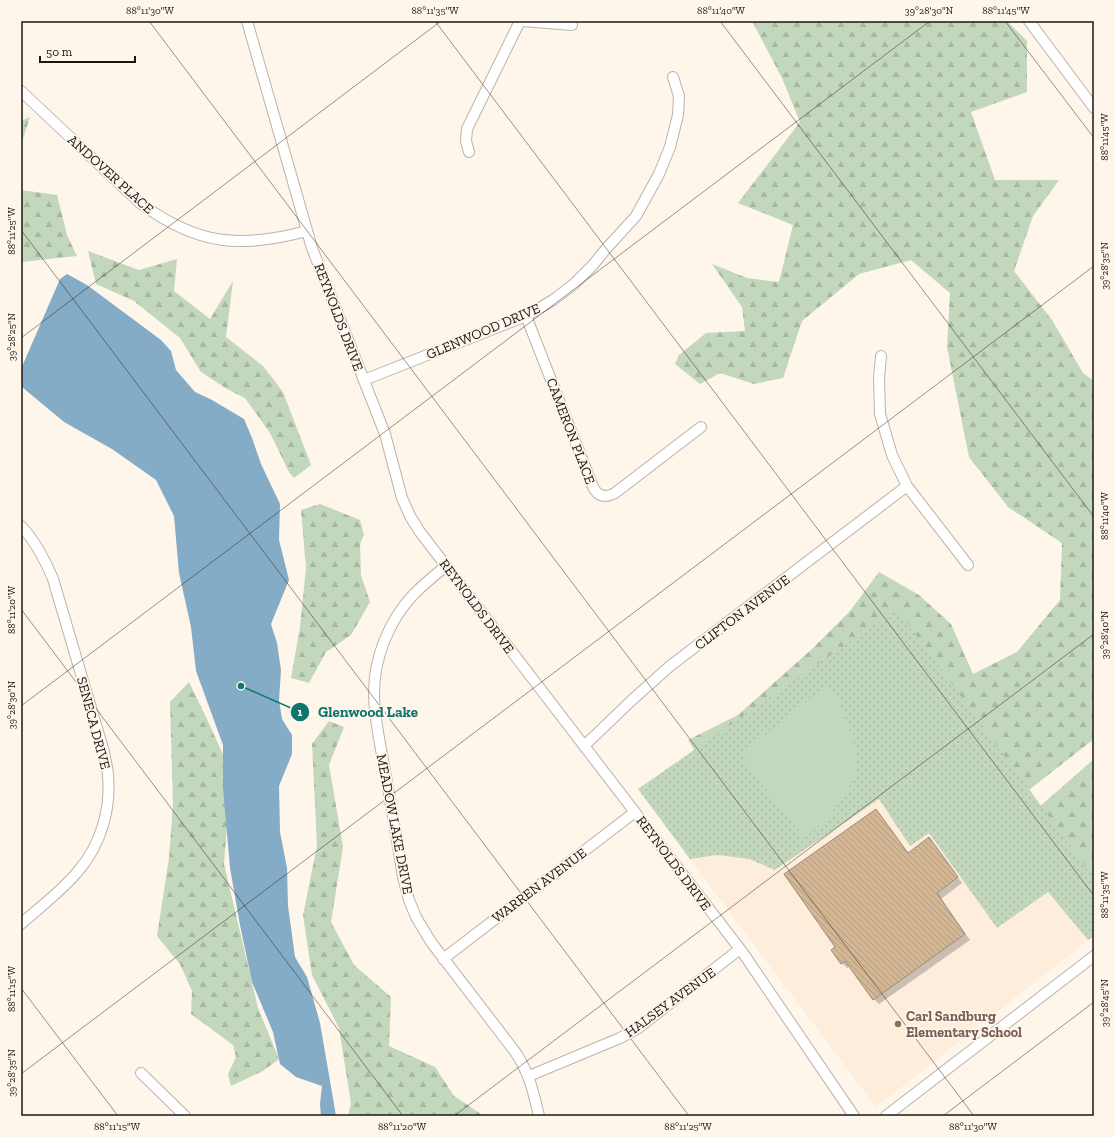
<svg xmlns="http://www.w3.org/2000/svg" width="1115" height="1137" font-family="'Zilla Slab',serif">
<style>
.built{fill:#feeddb}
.forest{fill:url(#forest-firs)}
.park{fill:url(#park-dots)}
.pitch{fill:#c3d7bc}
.water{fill:#84acc7}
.shadow{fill:#0003}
.building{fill:url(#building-back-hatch);stroke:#988e83}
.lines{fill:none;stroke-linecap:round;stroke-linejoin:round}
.street-casing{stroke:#bdb3a7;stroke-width:12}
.street{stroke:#fff;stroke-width:10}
.ticks{fill:none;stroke:#1b1713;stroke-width:1;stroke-opacity:0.45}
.education-dot{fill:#8d6e63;stroke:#fef5eb;stroke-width:1.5}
.labels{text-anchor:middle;stroke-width:3.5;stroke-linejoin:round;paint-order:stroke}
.street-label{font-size:14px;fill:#1b1713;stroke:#fef5eb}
.education-label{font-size:14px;font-weight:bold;fill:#785e54;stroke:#fef5eb;text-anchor:start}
.leader{fill:none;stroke:#0f766e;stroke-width:1.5}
.callout-dot{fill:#0f766e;stroke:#fef5eb;stroke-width:1.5}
.mark-label{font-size:12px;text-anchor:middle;font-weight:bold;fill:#fff}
.callout-label{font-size:15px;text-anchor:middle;font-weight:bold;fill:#0f766e;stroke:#fef5eb;stroke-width:3.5;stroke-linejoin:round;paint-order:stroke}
.neatline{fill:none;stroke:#1b1713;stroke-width:1.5}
.ticks-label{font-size:10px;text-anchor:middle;fill:#1b1713}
</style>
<defs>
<pattern id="forest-firs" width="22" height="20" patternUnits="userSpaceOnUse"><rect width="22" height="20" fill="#c3d7bc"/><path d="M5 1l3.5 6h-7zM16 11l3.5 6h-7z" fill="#a7b8a1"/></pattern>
<pattern id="park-dots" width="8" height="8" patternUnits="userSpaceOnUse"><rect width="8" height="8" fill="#c3d7bc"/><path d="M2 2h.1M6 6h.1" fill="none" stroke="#a7b8a1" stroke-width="1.8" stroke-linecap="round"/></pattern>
<pattern id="building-back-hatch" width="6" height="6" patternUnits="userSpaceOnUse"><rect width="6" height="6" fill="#d5b693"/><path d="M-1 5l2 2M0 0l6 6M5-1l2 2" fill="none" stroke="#b69c7e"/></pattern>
</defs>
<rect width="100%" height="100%" fill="#fef5eb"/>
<path class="built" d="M 879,799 L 910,845 L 929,833 L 997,927 L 1048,892 L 1088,940 L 876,1107 L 690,859 L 717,855 L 749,859 L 775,870 Z"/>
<path class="forest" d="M 752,21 L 1007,21 L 1027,41 L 1027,92 L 971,112 L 995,180 L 1059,180 L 1033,216 L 1014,271 L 1052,320 L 1083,373 L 1094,381 L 1094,739 L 1025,793 L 704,765 L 688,740 L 738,715 L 813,648 L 850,611 L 879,572 L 919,595 L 951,624 L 973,674 L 1017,652 L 1060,600 L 1062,543 L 1008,507 L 969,457 L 947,347 L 950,293 L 911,260 L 859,274 L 802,321 L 783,378 L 754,384 L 720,373 L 700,384 L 675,364 L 679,355 L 706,333 L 745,331 L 742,307 L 712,264 L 747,278 L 779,282 L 793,225 L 738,203 L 800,122 L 782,78 Z
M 30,117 L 21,145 L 21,121 Z
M 21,184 L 21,190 L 57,195 L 67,235 L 77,256 L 21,262 Z
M 88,251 L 139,270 L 177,259 L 174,291 L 210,319 L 233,281 L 226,337 L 263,366 L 283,392 L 311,465 L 294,478 L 289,472 L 270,433 L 245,398 L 227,389 L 201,372 L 180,338 L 134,301 L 96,284 Z
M 320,504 L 360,520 L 364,535 L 360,544 L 361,575 L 370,602 L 351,635 L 326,652 L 309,683 L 291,678 L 300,627 L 306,568 L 301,510 Z
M 189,682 L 206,717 L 231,772 L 224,864 L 258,1008 L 279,1059 L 263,1071 L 231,1086 L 228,1074 L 236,1057 L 233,1045 L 191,1014 L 192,991 L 180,964 L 157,936 L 169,858 L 173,804 L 170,702 Z
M 329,721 L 344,727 L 329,765 L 343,847 L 331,922 L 354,965 L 391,997 L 389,1046 L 435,1067 L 454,1096 L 484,1116 L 348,1116 L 351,1103 L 339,1028 L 312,975 L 303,915 L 317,846 L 312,744 Z
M 1094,759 L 1094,902 L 1029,816 Z"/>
<path class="park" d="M 897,609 L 1094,878 L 1094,936 L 1088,940 L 1048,892 L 997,928 L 929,833 L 910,846 L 879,799 L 775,870 L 749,859 L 717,855 L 690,859 L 638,789 Z"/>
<path class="pitch" d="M 827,685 L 838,700 L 853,739 L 857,756 L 854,778 L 841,801 L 826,820 L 804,838 L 746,763 L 746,750 Z"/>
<path class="water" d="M 67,274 L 87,285 L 161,340 L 171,351 L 176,370 L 195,392 L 212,400 L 244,419 L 252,438 L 261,464 L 280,504 L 279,540 L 289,580 L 271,624 L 277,643 L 281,670 L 279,700 L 282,719 L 292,735 L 292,754 L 279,786 L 280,832 L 287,868 L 288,906 L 295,957 L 307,977 L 320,1023 L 336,1116 L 321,1116 L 320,1104 L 322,1086 L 296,1077 L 280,1064 L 273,1032 L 252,982 L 240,925 L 230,868 L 223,788 L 223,745 L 196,671 L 191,627 L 179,573 L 174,516 L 156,480 L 112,449 L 64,422 L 22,387 L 21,369 L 60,279 Z"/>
<path class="shadow" d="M 876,811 L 881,816 L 908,854 L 929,839 L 934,844 L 962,883 L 941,899 L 970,940 L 879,1004 L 874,999 L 850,966 L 847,968 L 842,963 L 837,947 Z"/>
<path class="building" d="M 876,809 L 908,853 L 929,837 L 958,877 L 937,893 L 965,934 L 873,1000 L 845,961 L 841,964 L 831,950 L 835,947 L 784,874 Z"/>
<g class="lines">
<defs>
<path id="street" d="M 247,21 L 312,248 L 385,434 L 402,498 L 410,516 L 420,532 L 743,953 L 854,1116
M 523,21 L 572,25
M 1029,21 L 1094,108
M 21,91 L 140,203 C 197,245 240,249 307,231
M 469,152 L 466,141 L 467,129 L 520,21
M 526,316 L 593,487 C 598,497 606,498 615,493 L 701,427
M 881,356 L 879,378 L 880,414 L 892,455 L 907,486 L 968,565
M 364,380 L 526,316 L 553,300 L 574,284 L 593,265 L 605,250 L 636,216 L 659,174 L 670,147 L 678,115 L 679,96 L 673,77
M 21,526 C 36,542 45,560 53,579 L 104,752 C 105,760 108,768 108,776 C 111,809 101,844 79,870 C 63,890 40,907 21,924
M 446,566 C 435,575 424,584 414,594 C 389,620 374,658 374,693 C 374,718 380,742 384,766 C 391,803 397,840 403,877 L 409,900 L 416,917 L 431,942 L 516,1053 C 530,1075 533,1091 539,1116
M 584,746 L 632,700 L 670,666 L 907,486
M 443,959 L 635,812
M 141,1073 L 185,1116
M 529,1076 L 620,1038 L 637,1029 L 740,949
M 886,1116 L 1094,956"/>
</defs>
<use href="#street" class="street-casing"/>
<use href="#street" class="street"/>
</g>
<path class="ticks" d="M 149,21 L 974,1116M 435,21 L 1094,896M 720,21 L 1094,517M 1005,21 L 1094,138M 21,230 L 689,1116M 21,338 L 441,21M 21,609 L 403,1116M 21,706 L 930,21M 21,988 L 118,1116M 21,1074 L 1094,266M 454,1116 L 1094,634M 943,1116 L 1094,1002"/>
<circle class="education-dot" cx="898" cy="1024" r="4"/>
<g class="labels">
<g class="street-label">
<text transform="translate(111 174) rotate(42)" y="5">ANDOVER PLACE</text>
<text transform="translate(339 317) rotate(69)" y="5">REYNOLDS DRIVE</text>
<text transform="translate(483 331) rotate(-23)" y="5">GLENWOOD DRIVE</text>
<text transform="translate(571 431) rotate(69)" y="5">CAMERON PLACE</text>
<text transform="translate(477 606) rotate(53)" y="5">REYNOLDS DRIVE</text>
<text transform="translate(742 612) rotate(-37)" y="5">CLIFTON AVENUE</text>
<text transform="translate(94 723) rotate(75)" y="5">SENECA DRIVE</text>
<text transform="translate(395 824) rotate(79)" y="5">MEADOW LAKE DRIVE</text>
<text transform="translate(674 863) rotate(53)" y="5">REYNOLDS DRIVE</text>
<text transform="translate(539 885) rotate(-37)" y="5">WARREN AVENUE</text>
<text transform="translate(670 1002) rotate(-36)" y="5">HALSEY AVENUE</text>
</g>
<g class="education-label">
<text x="906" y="1021">Carl Sandburg<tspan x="906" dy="16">Elementary School</tspan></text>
</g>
</g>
<path class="leader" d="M241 686L300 712"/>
<g class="callout-dot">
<circle cx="241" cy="686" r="4"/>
<circle cx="300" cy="712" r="10"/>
</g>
<g class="mark-label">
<text x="300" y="716">1</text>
</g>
<g class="callout-label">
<text x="368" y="717">Glenwood Lake</text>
</g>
<rect width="1115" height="1137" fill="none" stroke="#fef5eb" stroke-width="44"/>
<path d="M40 56v6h95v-6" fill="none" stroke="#1b1713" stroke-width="2"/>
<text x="46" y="56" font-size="12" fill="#1b1713" stroke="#fef5eb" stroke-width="3" paint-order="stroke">50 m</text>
<rect x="22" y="22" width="1071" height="1093" class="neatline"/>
<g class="ticks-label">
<text x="150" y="14">88°11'30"W</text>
<text x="435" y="14">88°11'35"W</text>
<text x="721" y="14">88°11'40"W</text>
<text x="929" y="14">39°28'30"N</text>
<text x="1006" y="14">88°11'45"W</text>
<text transform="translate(1104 137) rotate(-90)" y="4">88°11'45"W</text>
<text transform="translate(11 231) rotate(-90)" y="4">88°11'25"W</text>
<text transform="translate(1104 266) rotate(-90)" y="4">39°28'35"N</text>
<text transform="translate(11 337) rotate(-90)" y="4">39°28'25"N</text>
<text transform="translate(1104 516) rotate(-90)" y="4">88°11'40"W</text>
<text transform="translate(11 610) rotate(-90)" y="4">88°11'20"W</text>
<text transform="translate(1104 635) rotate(-90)" y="4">39°28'40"N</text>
<text transform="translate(11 705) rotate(-90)" y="4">39°28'30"N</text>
<text transform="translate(1104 895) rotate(-90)" y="4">88°11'35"W</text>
<text transform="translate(11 989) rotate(-90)" y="4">88°11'15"W</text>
<text transform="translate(1104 1003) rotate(-90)" y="4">39°28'45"N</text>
<text transform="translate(11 1073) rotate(-90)" y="4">39°28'35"N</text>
<text x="117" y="1130">88°11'15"W</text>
<text x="402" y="1130">88°11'20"W</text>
<text x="688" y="1130">88°11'25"W</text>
<text x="973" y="1130">88°11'30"W</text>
</g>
</svg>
